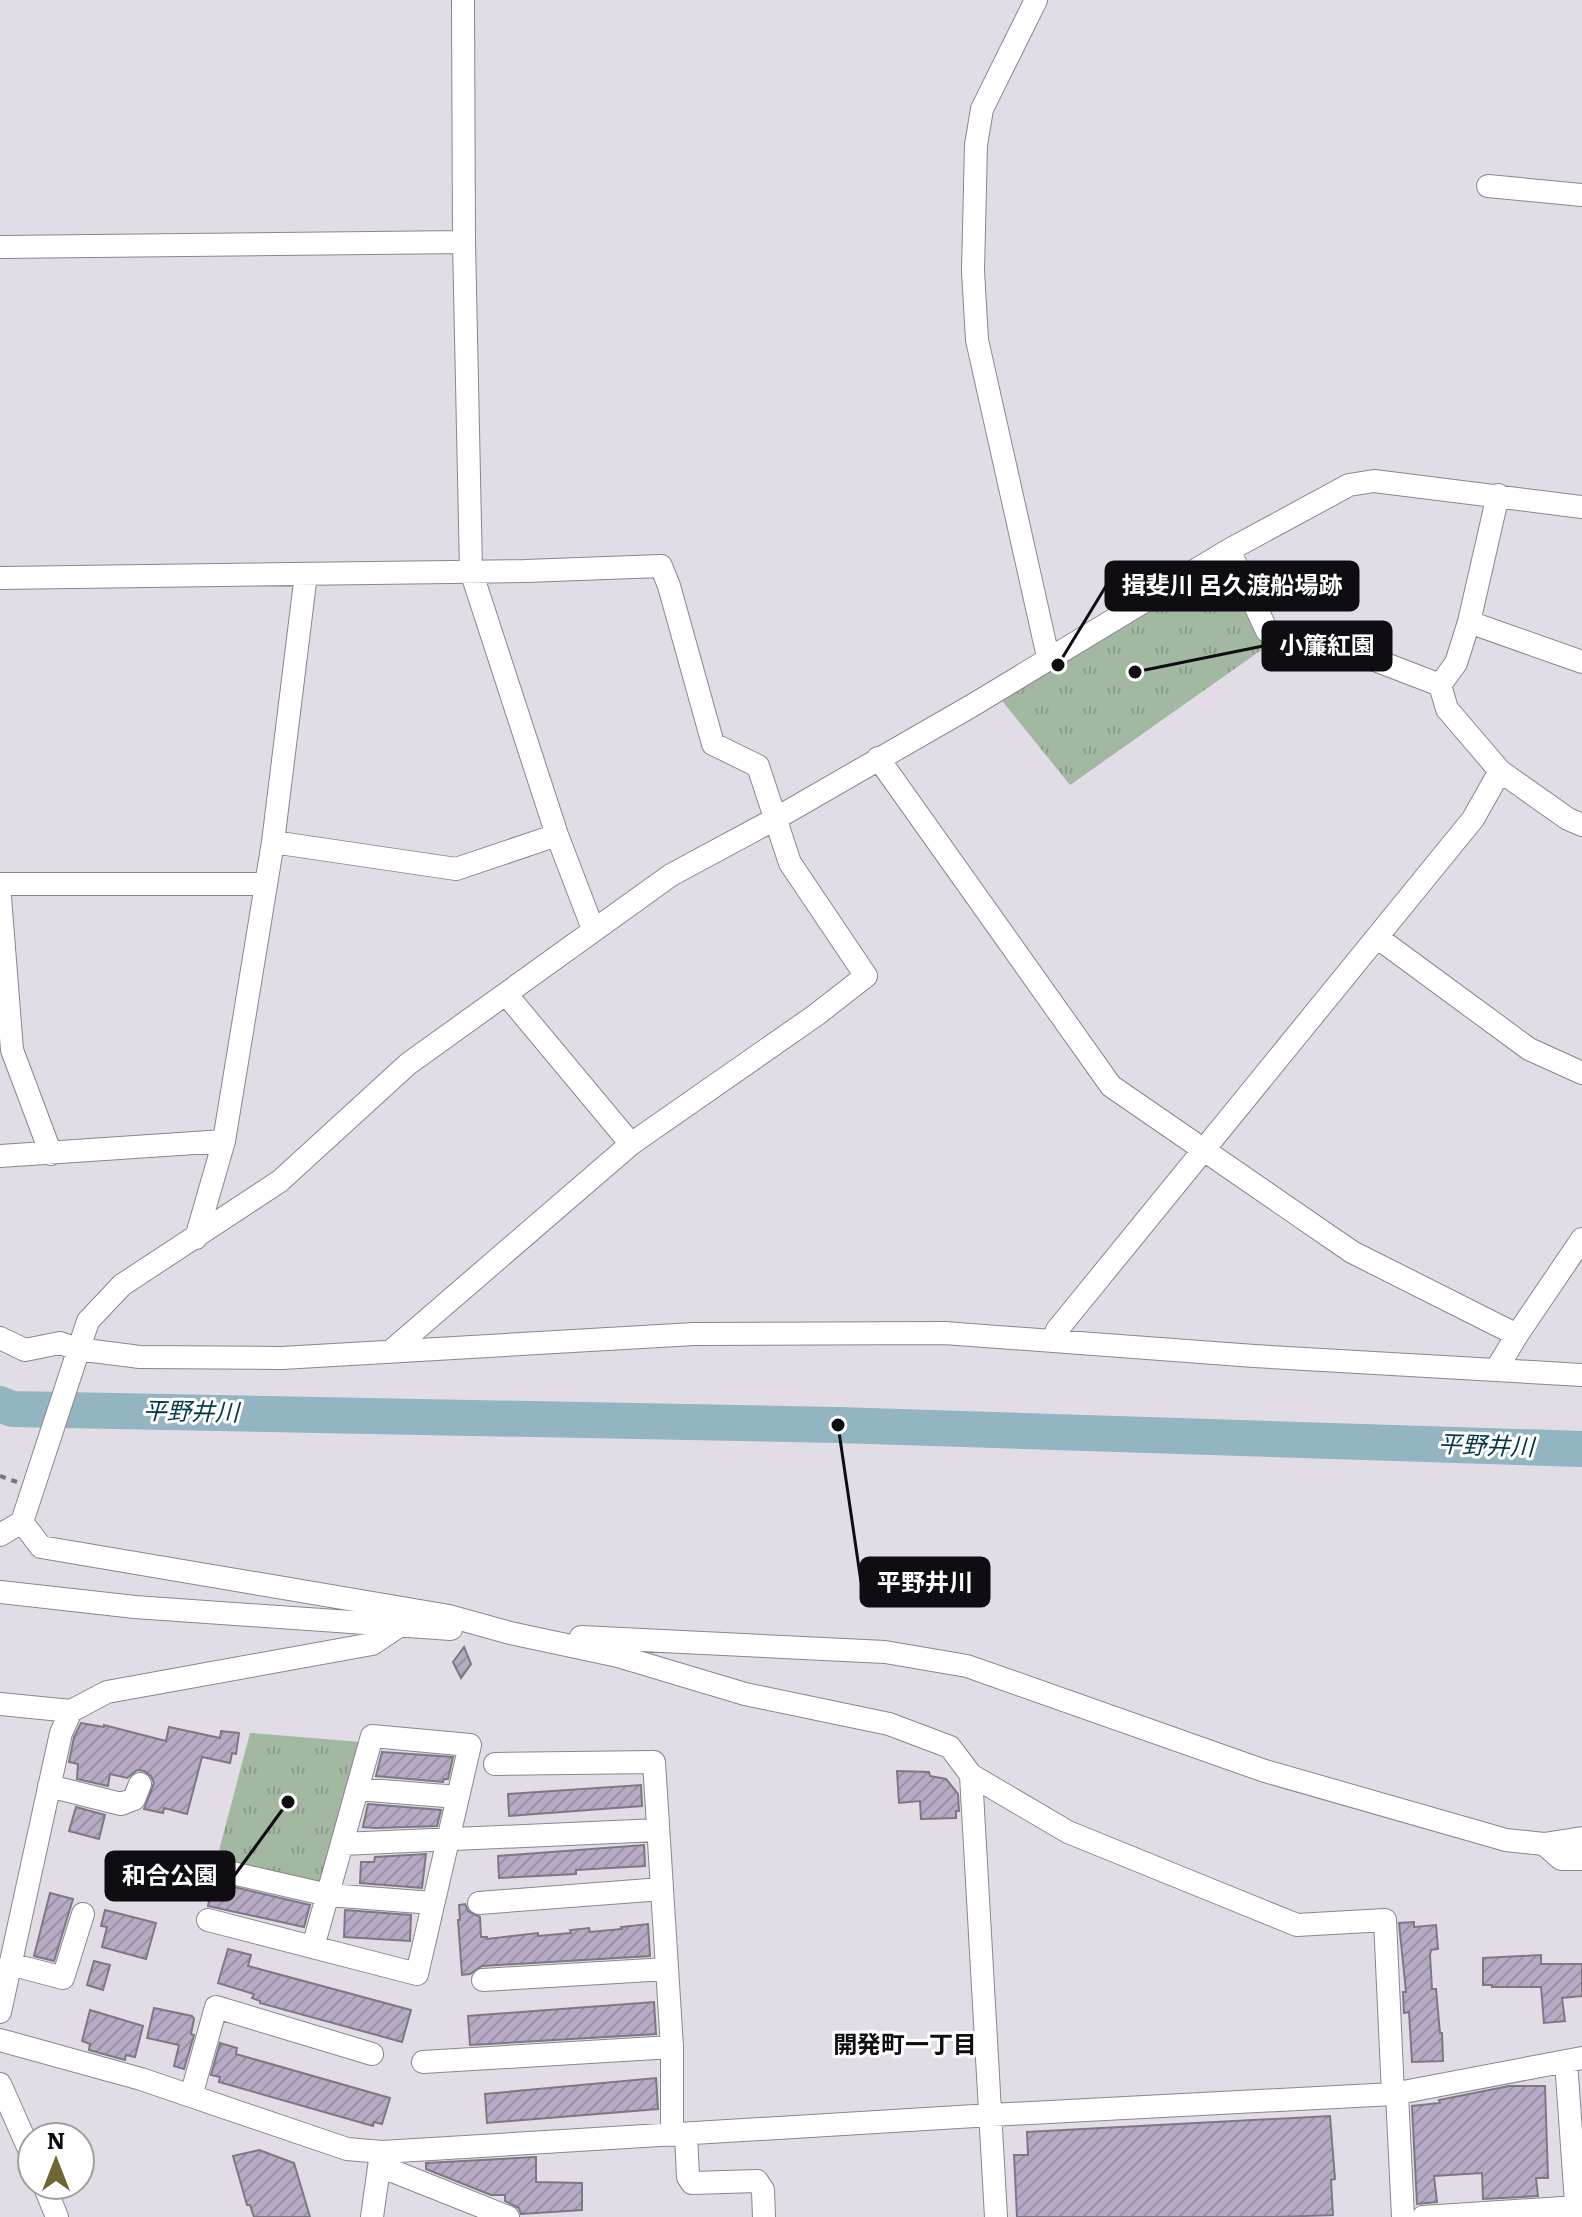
<svg xmlns="http://www.w3.org/2000/svg" width="1582" height="2217" font-family="Literata,'Noto Sans JP',serif">
<style>
.park{fill:url(#park-tufts)}
.lines{fill:none;stroke-linecap:round;stroke-linejoin:round}
.river{stroke:#93b5c1;stroke-width:36}
.building{fill:url(#building-hatch);stroke:#7d7882;stroke-width:2}
.minor-casing{stroke:#8a858f;stroke-width:24}
.path{stroke:#7a767e;stroke-width:4;stroke-dasharray:6 6;stroke-linecap:butt}
.minor{stroke:#fff;stroke-width:22}
.labels{text-anchor:middle;stroke-width:6;stroke-linejoin:round;paint-order:stroke}
.water-label{font-size:24px;font-style:italic;fill:#013845;stroke:#fff}
.neighbourhood-label{font-size:24px;font-weight:bold;fill:#0f0d11;stroke:#fff}
.leader{fill:none;stroke:#0f0d11;stroke-width:3}
.callout-dot{fill:#0f0d11;stroke:#fff;stroke-width:3}
.callout{fill:#0f0d11;stroke:#0f0d11;stroke-width:3}
.callout-label{font-size:24px;text-anchor:middle;font-weight:bold;fill:#fff}
</style>
<defs>
<pattern id="park-tufts" width="24" height="20" patternUnits="userSpaceOnUse" patternTransform="scale(2)"><rect width="24" height="20" fill="#a2b8a1"/><path d="M3 7l-1-3M5 7V3M7 7l1-3M15 17l-1-3M17 17v-4M19 17l1-3" fill="none" stroke="#8a9d8a"/></pattern>
<pattern id="building-hatch" width="6" height="6" patternUnits="userSpaceOnUse" patternTransform="scale(2)"><rect width="6" height="6" fill="#b7aac5"/><path d="M-1 1l2-2M0 6l6-6M5 7l2-2" fill="none" stroke="#9c91a8"/></pattern>
</defs>
<rect width="100%" height="100%" fill="#e2dce7"/>
<path class="park" d="M 1225,559 L 1267,646 L 1070,785 L 999,697 Z
M 250,1733 L 361,1742 L 321,1886 L 216,1862 Z"/>
<g class="lines">
<path class="river" d="M 0,1404 L 12,1409 L 838,1425 L 1582,1449"/>
</g>
<path class="building" d="M 464,1647 L 471,1664 L 461,1678 L 453,1662 Z
M 81,1723 L 104,1727 L 104,1725 L 166,1741 L 169,1727 L 220,1738 L 221,1731 L 239,1733 L 236,1754 L 232,1753 L 230,1763 L 202,1757 L 187,1814 L 164,1808 L 163,1813 L 144,1809 L 154,1783 L 151,1776 L 144,1771 L 137,1770 L 127,1778 L 110,1774 L 108,1786 L 77,1779 L 78,1764 L 69,1762 L 74,1737 Z
M 382,1752 L 453,1757 L 448,1779 L 444,1779 L 443,1782 L 376,1776 Z
M 897,1771 L 929,1772 L 930,1776 L 946,1779 L 958,1794 L 959,1811 L 956,1811 L 956,1818 L 921,1819 L 920,1801 L 899,1803 Z
M 641,1785 L 642,1806 L 509,1816 L 508,1794 Z
M 368,1804 L 441,1810 L 437,1826 L 376,1828 L 363,1827 Z
M 76,1807 L 105,1815 L 99,1839 L 69,1831 Z
M 644,1845 L 645,1866 L 576,1870 L 576,1874 L 499,1878 L 498,1856 Z
M 426,1854 L 422,1888 L 360,1883 L 361,1862 L 374,1862 L 375,1857 Z
M 213,1882 L 310,1905 L 304,1927 L 208,1906 Z
M 50,1893 L 73,1899 L 54,1961 L 34,1956 Z
M 465,1904 L 468,1911 L 480,1917 L 481,1937 L 487,1937 L 487,1939 L 538,1933 L 538,1936 L 571,1933 L 570,1930 L 589,1928 L 590,1932 L 622,1929 L 621,1927 L 648,1924 L 650,1956 L 482,1966 L 470,1974 L 462,1975 L 458,1920 L 460,1920 L 459,1905 Z
M 105,1910 L 156,1923 L 146,1959 L 102,1947 L 107,1927 L 101,1926 Z
M 345,1910 L 411,1915 L 410,1941 L 344,1937 Z
M 1414,1922 L 1414,1927 L 1436,1925 L 1438,1949 L 1431,1950 L 1430,1955 L 1432,1989 L 1436,1989 L 1440,2033 L 1442,2033 L 1443,2061 L 1412,2062 L 1409,2012 L 1404,2013 L 1403,1992 L 1406,1992 L 1399,1923 Z
M 228,1949 L 251,1955 L 248,1966 L 411,2010 L 402,2042 L 260,2003 L 260,2001 L 252,1998 L 254,1994 L 218,1983 Z
M 1541,1955 L 1541,1964 L 1582,1964 L 1582,1996 L 1562,1998 L 1565,2021 L 1544,2023 L 1541,1987 L 1492,1987 L 1492,1985 L 1483,1985 L 1483,1958 Z
M 94,1961 L 110,1965 L 103,1990 L 87,1985 Z
M 654,2002 L 656,2034 L 470,2045 L 468,2016 Z
M 154,2008 L 192,2016 L 194,2019 L 191,2034 L 194,2035 L 184,2069 L 174,2066 L 179,2045 L 147,2038 Z
M 90,2010 L 143,2026 L 135,2057 L 126,2055 L 125,2060 L 89,2050 L 90,2044 L 82,2041 Z
M 220,2043 L 237,2048 L 236,2054 L 390,2098 L 382,2124 L 374,2122 L 373,2126 L 219,2082 L 220,2077 L 211,2075 Z
M 656,2078 L 658,2109 L 487,2123 L 485,2094 Z
M 1509,2086 L 1545,2086 L 1548,2178 L 1536,2178 L 1538,2196 L 1483,2199 L 1482,2173 L 1434,2176 L 1437,2202 L 1417,2204 L 1412,2106 L 1440,2103 L 1439,2100 Z
M 1330,2116 L 1335,2179 L 1331,2180 L 1333,2215 L 1277,2217 L 1017,2217 L 1014,2155 L 1028,2155 L 1027,2132 Z
M 259,2150 L 294,2163 L 310,2217 L 254,2217 L 250,2205 L 247,2205 L 233,2156 Z
M 536,2157 L 536,2182 L 582,2183 L 582,2210 L 521,2214 L 519,2208 L 505,2201 L 505,2195 L 491,2195 L 426,2169 L 426,2163 Z"/>
<g class="lines">
<defs>
<path id="minor" d="M 463,0 L 464,242 L 471,571 L 557,835 L 593,929
M 1036,0 L 982,109 L 976,145 L 973,271 L 977,340 L 1048,657
M 1488,186 L 1582,195
M 0,247 L 464,242
M 1229,550 L 1267,631 L 1283,645 L 1375,660 L 1440,685 L 1447,709 L 1500,771 L 1568,819 L 1582,825
M 0,578 L 525,571 L 661,566 L 669,586 L 713,744 L 758,766 L 790,863 L 866,976 L 816,1015 L 631,1144 L 391,1351
M 1469,622 L 1582,662
M 1440,685 L 1456,663 L 1469,622 L 1498,495
M 878,758 L 1111,1086 L 1352,1252 L 1517,1335
M 273,842 L 456,869 L 557,835
M 0,884 L 266,884
M 0,897 L 12,1050 L 51,1154
M 1378,938 L 1529,1049 L 1582,1073
M 506,994 L 631,1144
M 0,1156 L 224,1141
M 196,1238 L 224,1141 L 273,842 L 306,574
M 0,1338 L 25,1350 L 60,1343 L 77,1349 L 140,1357 L 282,1358 L 694,1334 L 944,1333 L 1254,1356 L 1582,1375
M 1053,1341 L 1057,1330 L 1473,819 L 1500,771
M 1496,1370 L 1517,1335 L 1582,1239
M 22,1522 L 41,1547 L 449,1616 L 510,1633 L 618,1656 L 745,1694 L 889,1724 L 950,1747 L 971,1775 L 1068,1832 L 1297,1925 L 1385,1920 L 1393,2094
M 0,1535 L 22,1522 L 88,1321 L 122,1285 L 280,1181 L 408,1064 L 671,875 L 775,819 L 973,705 L 1229,550 L 1349,485 L 1374,481 L 1582,507
M 0,1592 L 135,1607 L 451,1629
M 581,1637 L 885,1652 L 967,1666 L 1265,1771 L 1506,1840 L 1544,1844 L 1582,1838
M 0,1704 L 71,1711 L 107,1692 L 372,1644 L 399,1626
M 495,1764 L 654,1762 L 672,2047 L 672,2135
M 971,1775 L 996,2217
M 49,1786 L 121,1804 L 134,1799 L 140,1784
M 357,1789 L 458,1797
M 342,1844 L 658,1830
M 1544,1844 L 1561,1859 L 1582,1859
M 219,1870 L 328,1895 L 433,1903
M 479,1903 L 662,1889
M 208,1920 L 417,1974 L 470,1745 L 372,1736 L 313,1947
M 10,1964 L 63,1978 L 83,1914
M 483,1980 L 667,1969
M 0,2012 L 61,1733 L 71,1711
M 0,2040 L 141,2079 L 347,2149 L 382,2152 L 991,2115 L 1393,2094 L 1582,2058
M 1566,2061 L 1577,2217
M 423,2062 L 672,2047
M 0,2084 L 32,2156
M 1397,2094 L 1403,2217
M 191,2096 L 216,2007 L 372,2054
M 686,2134 L 688,2177 L 692,2183 L 757,2181 L 763,2190 L 764,2217
M 380,2166 L 508,2217
M 44,2185 L 57,2217
M 372,2217 L 381,2153
M 1423,2217 L 1577,2207"/>
</defs>
<use href="#minor" class="minor-casing"/>
<path class="path" d="M 0,1476 L 17,1482"/>
<use href="#minor" class="minor"/>
</g>
<g class="labels">
<g class="water-label">
<text transform="translate(191 1412) rotate(1)" y="8">平野井川</text>
<text transform="translate(1486 1446) rotate(2)" y="8">平野井川</text>
</g>
<g class="neighbourhood-label">
<text x="905" y="2053">開発町一丁目</text>
</g>
</g>
<path class="leader" d="M1058 665L1106 586M1135 672L1263 646M838 1425L861 1582M288 1802L234 1876"/>
<g class="callout-dot">
<circle cx="1058" cy="665" r="8"/>
<circle cx="1135" cy="672" r="8"/>
<circle cx="838" cy="1425" r="8"/>
<circle cx="288" cy="1802" r="8"/>
</g>
<g class="callout">
<rect x="1106" y="562" width="252" height="48" rx="8"/>
<rect x="1263" y="622" width="128" height="48" rx="8"/>
<rect x="861" y="1558" width="128" height="48" rx="8"/>
<rect x="106" y="1852" width="128" height="48" rx="8"/>
</g>
<g class="callout-label">
<text x="1232" y="594">揖斐川 呂久渡船場跡</text>
<text x="1327" y="654">小簾紅園</text>
<text x="925" y="1591">平野井川</text>
<text x="170" y="1884">和合公園</text>
</g>
<g transform="translate(56 2161)"><circle r="38" fill="#ffffff" stroke="#9f9ea0" stroke-width="2"/>
<path d="M0-6L14 30L0 20L-14 30Z" fill="#706633"/>
<text y="-12" font-size="22" font-weight="bold" text-anchor="middle" fill="#0f0d11">N</text>
</g>
</svg>
